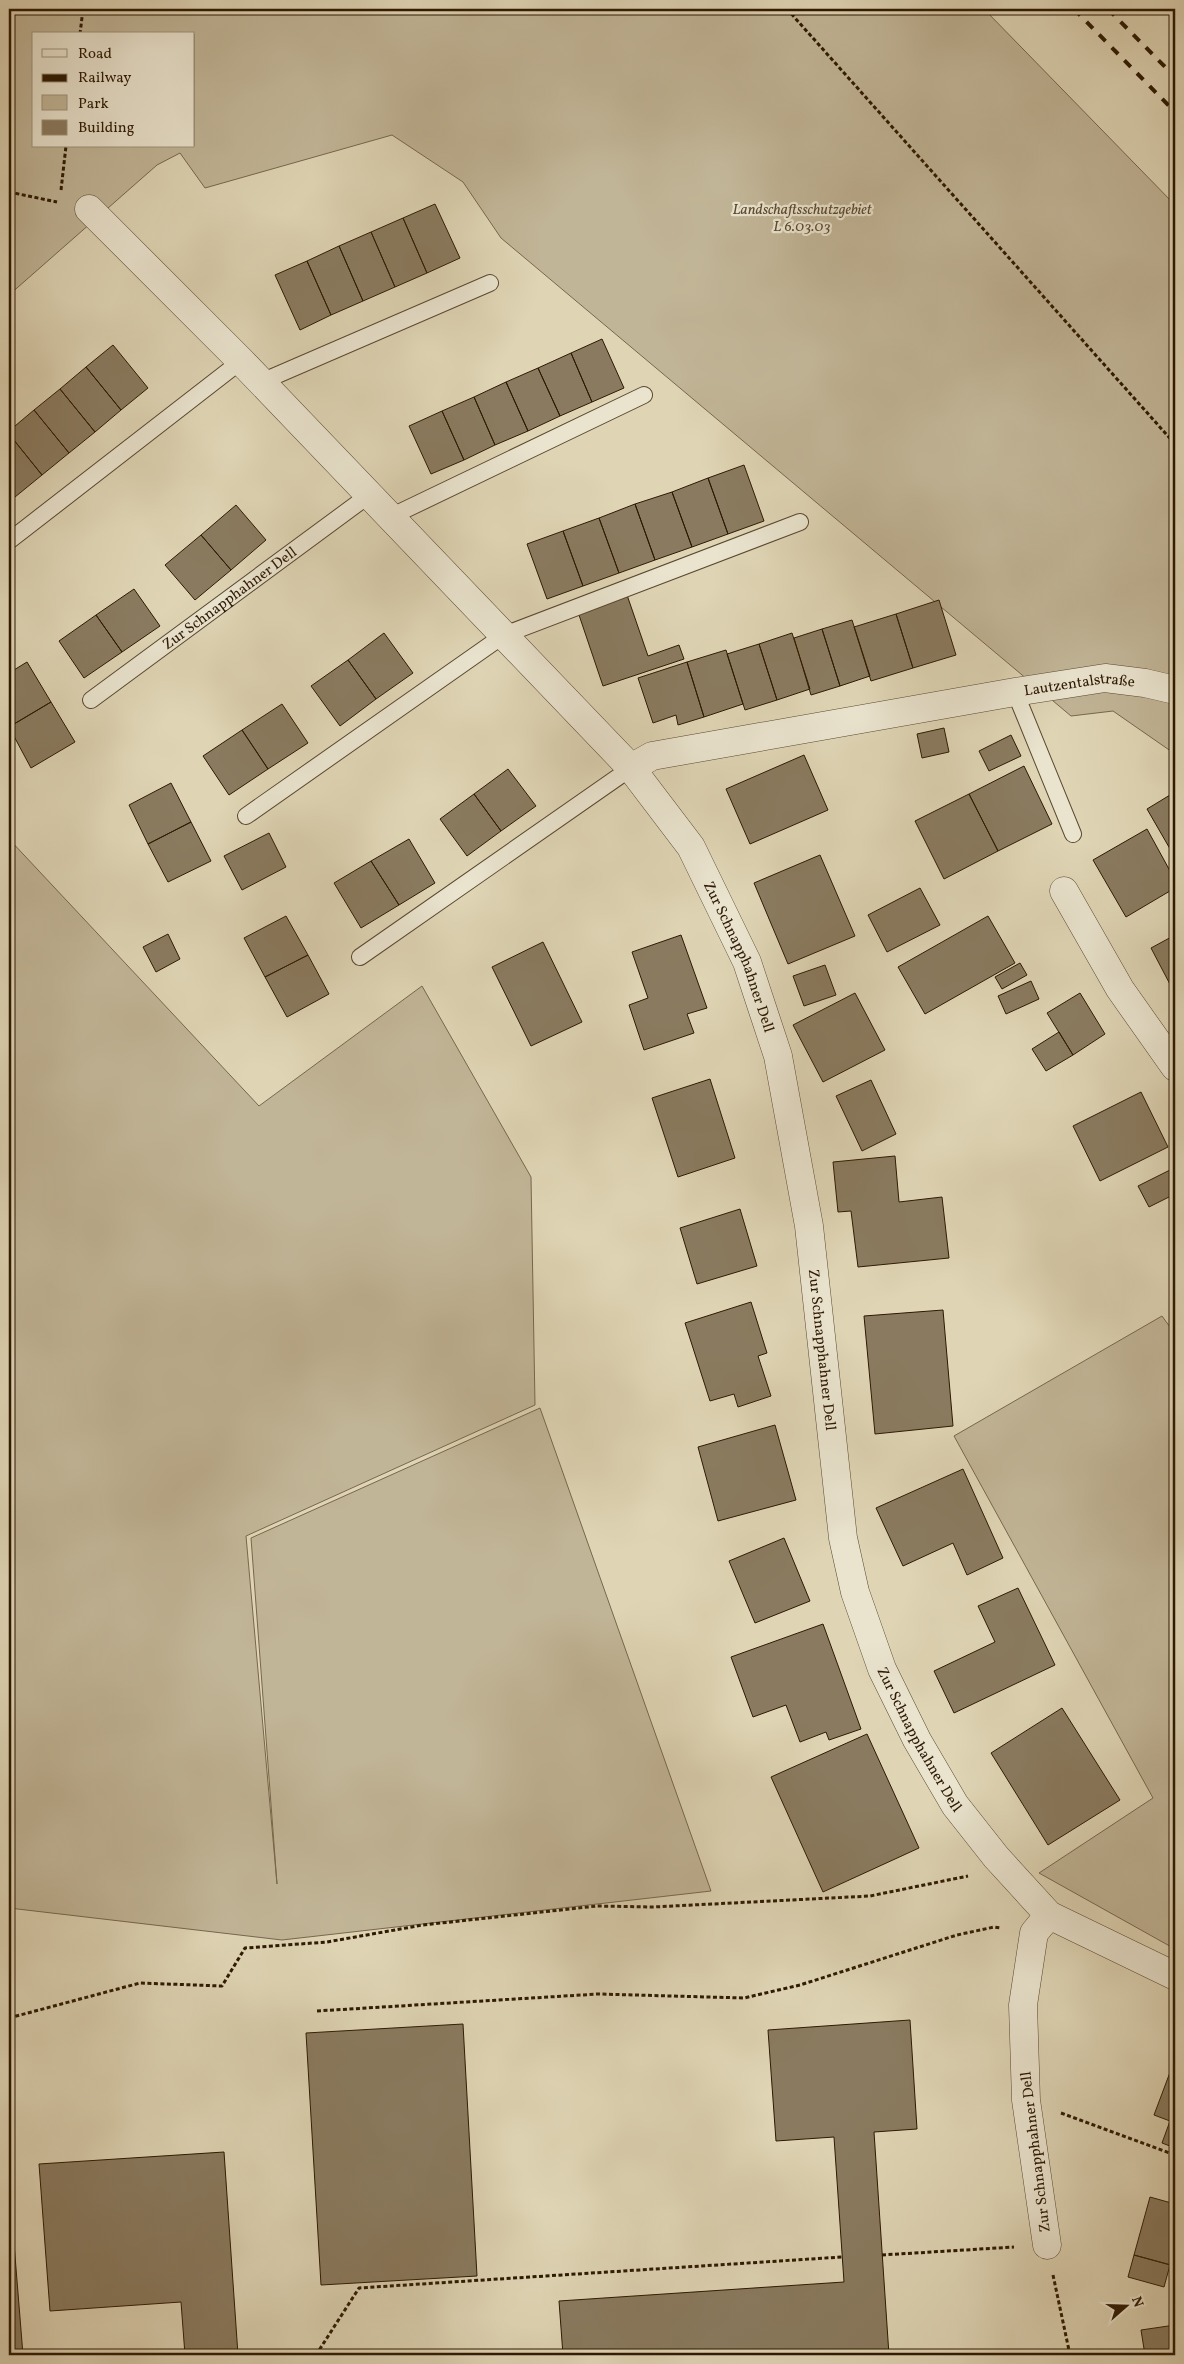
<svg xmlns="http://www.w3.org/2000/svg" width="1184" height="2364" font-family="Vollkorn,serif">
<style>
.green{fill:#c1b597;stroke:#77674d;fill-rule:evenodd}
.building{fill:#8a7b60;stroke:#2d1903}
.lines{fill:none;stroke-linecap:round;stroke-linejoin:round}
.lane-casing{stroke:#5a4830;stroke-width:18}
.street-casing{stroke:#5a4830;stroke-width:29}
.path{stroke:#2d1903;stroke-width:3;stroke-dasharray:4 2.5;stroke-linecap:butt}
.lane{stroke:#eae4cf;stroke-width:16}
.street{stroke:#eae4cf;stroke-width:28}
.rail{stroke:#2d1903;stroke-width:4;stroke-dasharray:9 9;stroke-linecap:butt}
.labels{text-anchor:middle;stroke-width:4.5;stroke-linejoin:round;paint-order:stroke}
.park-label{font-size:15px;font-style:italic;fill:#59482f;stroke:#eae4cf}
.street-label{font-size:15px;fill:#2d1903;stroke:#eae4cf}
</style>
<rect width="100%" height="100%" fill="#dfd5b5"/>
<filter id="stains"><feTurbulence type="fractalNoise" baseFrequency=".004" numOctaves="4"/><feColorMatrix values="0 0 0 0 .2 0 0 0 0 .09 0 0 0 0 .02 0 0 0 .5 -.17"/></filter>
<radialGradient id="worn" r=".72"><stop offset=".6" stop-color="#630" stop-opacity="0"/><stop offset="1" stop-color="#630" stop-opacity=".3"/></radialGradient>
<path class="green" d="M 9,9 L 984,9 L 1175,205 L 1175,754 L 1113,711 L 1071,716 L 501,238 L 463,182 L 392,135 L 205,188 L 180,153 L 157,165 L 9,295 ZM 34,34 L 194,34 L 194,146 L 34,146 Z
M 9,839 L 259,1106 L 422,986 L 531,1177 L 535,1405 L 246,1536 L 277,1884 L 251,1538 L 540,1408 L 711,1891 L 282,1940 L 9,1908 Z
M 1162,1316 L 1175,1334 L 1175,1949 L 1039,1873 L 1153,1798 L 954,1436 Z"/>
<path class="building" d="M 435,204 L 460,258 L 427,273 L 403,218 Z
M 403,218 L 427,273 L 395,287 L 371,232 Z
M 371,232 L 395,287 L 363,301 L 339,246 Z
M 339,246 L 363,301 L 331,315 L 307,261 Z
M 307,261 L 331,315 L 300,330 L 275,275 Z
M 602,339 L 624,388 L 592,402 L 571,353 Z
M 113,345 L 148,388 L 121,410 L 86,367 Z
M 571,353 L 592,402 L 560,416 L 538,368 Z
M 86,367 L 121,410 L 95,432 L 60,389 Z
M 538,368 L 560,416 L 528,431 L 506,382 Z
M 506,382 L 528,431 L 495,445 L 474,397 Z
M 60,389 L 95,432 L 69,453 L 34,410 Z
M 474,397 L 495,445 L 464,460 L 442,411 Z
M 34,410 L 69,453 L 42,475 L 9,434 L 9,431 Z
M 442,411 L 464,460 L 431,474 L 409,426 Z
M 9,434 L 42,475 L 15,497 L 9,488 Z
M 744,465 L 764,521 L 728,534 L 708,478 Z
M 708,478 L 728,534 L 692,547 L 672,492 Z
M 9,488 L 15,497 L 9,502 Z
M 672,492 L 692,547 L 655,560 L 635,504 Z
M 635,504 L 655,560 L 619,573 L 599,518 Z
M 236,505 L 266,540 L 231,570 L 201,535 Z
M 599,518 L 619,573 L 583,586 L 563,531 Z
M 563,531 L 583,586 L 547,599 L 527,544 Z
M 201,535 L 231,570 L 195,600 L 165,565 Z
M 134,589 L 160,626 L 122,652 L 96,615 Z
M 627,595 L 648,656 L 679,645 L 684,659 L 603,686 L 578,612 Z
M 939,600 L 956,655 L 913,668 L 896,614 Z
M 896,614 L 913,668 L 871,681 L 854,627 Z
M 96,615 L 122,652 L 84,678 L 59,641 Z
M 852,620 L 870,676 L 840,686 L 822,629 Z
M 822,629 L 840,686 L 811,695 L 794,638 Z
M 384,633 L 413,673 L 376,699 L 348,660 Z
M 792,633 L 810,689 L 777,700 L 759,644 Z
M 759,644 L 777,700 L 745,710 L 727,654 Z
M 726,650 L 743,704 L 704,717 L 687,662 Z
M 348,660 L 376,699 L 340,726 L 311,686 Z
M 27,662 L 51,702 L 9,727 L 9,673 Z
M 687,662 L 704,717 L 678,725 L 676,715 L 653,723 L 638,678 Z
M 51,702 L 75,742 L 31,768 L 9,727 Z
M 282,704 L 308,743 L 268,769 L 242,730 Z
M 944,728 L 949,752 L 922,758 L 917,734 Z
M 242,730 L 268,769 L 229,795 L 203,756 Z
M 1011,735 L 1021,756 L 989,771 L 979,751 Z
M 804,755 L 828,810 L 750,844 L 726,789 Z
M 1024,766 L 1052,824 L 998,851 L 969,794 Z
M 508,769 L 536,806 L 501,831 L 474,794 Z
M 171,783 L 191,822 L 148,844 L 129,805 Z
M 1175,792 L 1175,853 L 1173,854 L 1147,809 Z
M 474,794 L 501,831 L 467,856 L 440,819 Z
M 969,794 L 998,851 L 944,879 L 915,821 Z
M 191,822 L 211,861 L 168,882 L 148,844 Z
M 1147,829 L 1175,880 L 1175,888 L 1126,917 L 1093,860 Z
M 269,833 L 286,867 L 242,890 L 224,856 Z
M 409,839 L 435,883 L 399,905 L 371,861 Z
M 820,855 L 855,936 L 788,964 L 754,883 Z
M 371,861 L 399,905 L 361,928 L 334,883 Z
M 920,888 L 940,925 L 887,952 L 868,915 Z
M 286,916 L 308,955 L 265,977 L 244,938 Z
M 988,916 L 1015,963 L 925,1014 L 898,967 Z
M 168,934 L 180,959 L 156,972 L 143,947 Z
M 681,935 L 707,1008 L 687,1014 L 694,1033 L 644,1050 L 629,1005 L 648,998 L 632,952 Z
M 1175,935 L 1175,989 L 1173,990 L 1151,948 Z
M 543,942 L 582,1022 L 531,1046 L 492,967 Z
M 308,955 L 329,994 L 287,1017 L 265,977 Z
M 1020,963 L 1027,975 L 1002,989 L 995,977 Z
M 825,965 L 836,995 L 804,1006 L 793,976 Z
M 1031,981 L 1039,999 L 1006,1014 L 998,996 Z
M 855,993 L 885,1050 L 823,1082 L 793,1025 Z
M 1080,993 L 1105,1034 L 1073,1055 L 1047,1013 Z
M 1059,1032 L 1073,1055 L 1046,1071 L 1032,1049 Z
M 710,1079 L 735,1158 L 678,1177 L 652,1098 Z
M 871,1080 L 896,1134 L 862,1151 L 836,1096 Z
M 1141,1092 L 1168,1147 L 1100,1181 L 1073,1126 Z
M 895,1156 L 899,1202 L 942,1197 L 949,1258 L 858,1267 L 851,1211 L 838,1212 L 833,1162 Z
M 1170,1170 L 1175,1181 L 1175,1194 L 1149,1207 L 1138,1186 Z
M 740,1209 L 757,1266 L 697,1284 L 680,1228 Z
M 751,1302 L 767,1353 L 758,1356 L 771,1396 L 738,1407 L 734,1394 L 710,1401 L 685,1323 Z
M 943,1310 L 953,1426 L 875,1434 L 864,1316 Z
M 775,1425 L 796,1500 L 718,1521 L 698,1447 Z
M 963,1469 L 1003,1558 L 967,1575 L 953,1543 L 903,1566 L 876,1508 Z
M 784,1538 L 810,1601 L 755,1623 L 729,1561 Z
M 1018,1588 L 1055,1665 L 954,1713 L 934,1671 L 995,1642 L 978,1606 Z
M 823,1624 L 861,1729 L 829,1740 L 826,1732 L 800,1742 L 786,1705 L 753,1717 L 731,1657 Z
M 1062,1708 L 1120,1800 L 1048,1845 L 991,1753 Z
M 867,1734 L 919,1848 L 823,1892 L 771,1777 Z
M 910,2020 L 917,2129 L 874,2132 L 889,2355 L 563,2355 L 559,2301 L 844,2282 L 834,2137 L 776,2141 L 768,2030 Z
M 463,2024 L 477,2276 L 321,2285 L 306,2033 Z
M 1172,2067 L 1175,2069 L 1175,2148 L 1162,2143 L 1170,2121 L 1154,2115 Z
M 224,2152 L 238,2355 L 185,2355 L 181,2302 L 50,2311 L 39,2164 Z
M 1150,2197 L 1175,2204 L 1175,2266 L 1134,2255 Z
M 9,2206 L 11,2206 L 23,2355 L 9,2355 Z
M 1134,2255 L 1170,2265 L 1164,2287 L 1128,2277 Z
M 1175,2325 L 1175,2355 L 1145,2355 L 1141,2330 Z"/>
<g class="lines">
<defs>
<g id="lane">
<path d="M 261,382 L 490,283"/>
<path d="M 390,517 L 644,395"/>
<path d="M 9,541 L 241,361"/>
<path d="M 1015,692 L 1073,834"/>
<path id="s1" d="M 91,700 L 369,495"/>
<path d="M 246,816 L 504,635 L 800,522"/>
<path d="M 360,957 L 631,768"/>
</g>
<g id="street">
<path id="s2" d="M 89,209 L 241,361 L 631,768 L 691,847 L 747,962 L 778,1056 L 809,1226 L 843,1538 L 855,1592 L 882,1669 L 917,1740 L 955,1805 L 996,1857 L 1049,1915 L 1175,1976"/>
<path id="s3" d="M 631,768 L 652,756 L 1015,692 L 1105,678 L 1145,683 L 1175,690"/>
<path d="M 1064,891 L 1120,989 L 1175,1067"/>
<path d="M 1047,2245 L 1026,2100 L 1023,2005 L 1034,1933 L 1049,1915"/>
</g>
</defs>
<use href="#lane" class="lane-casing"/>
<use href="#street" class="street-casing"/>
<path class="path" d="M 787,9 L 1175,444
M 80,34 L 83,9
M 61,190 L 66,146
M 9,192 L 57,202
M 317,2011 L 598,1994 L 744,1998 L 800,1985 L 957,1935 L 994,1927 L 1001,1928
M 9,2018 L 140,1983 L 222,1986 L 245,1948 L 327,1942 L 423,1925 L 597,1906 L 653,1907 L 870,1896 L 968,1876
M 1061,2113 L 1175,2155
M 882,2255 L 1014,2247
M 1053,2275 L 1070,2355
M 316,2355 L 359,2288 L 842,2257"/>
<use href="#lane" class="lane"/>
<use href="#street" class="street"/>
<path class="rail" d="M 1074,9 L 1175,112
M 1108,9 L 1175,77"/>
</g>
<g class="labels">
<g class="park-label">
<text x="802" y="214">Landschaftsschutzgebiet<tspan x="802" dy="17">L 6.03.03</tspan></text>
</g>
<g class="street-label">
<text dy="5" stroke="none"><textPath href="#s1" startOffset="172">Zur Schnapphahner Dell</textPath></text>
<text dy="5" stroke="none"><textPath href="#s3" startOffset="458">Lautzentalstraße</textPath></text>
<text dy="5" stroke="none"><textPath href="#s2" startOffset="998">Zur Schnapphahner Dell</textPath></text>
<text dy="5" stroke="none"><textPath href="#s2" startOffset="1402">Zur Schnapphahner Dell</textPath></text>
<text dy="5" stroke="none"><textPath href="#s2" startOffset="1808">Zur Schnapphahner Dell</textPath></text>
<text transform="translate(1035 2152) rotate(-97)" y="5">Zur Schnapphahner Dell</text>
</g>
</g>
<rect width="1184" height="2364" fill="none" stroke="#dfd5b5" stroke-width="30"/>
<rect x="10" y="10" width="1164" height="2344" fill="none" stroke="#2d1903" stroke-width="2.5"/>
<rect x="15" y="15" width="1154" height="2334" fill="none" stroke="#2d1903"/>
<rect x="32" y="32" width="162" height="115" fill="#eae4cf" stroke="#9e937d"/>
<rect x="42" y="49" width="25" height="8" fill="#eae4cf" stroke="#9e937d"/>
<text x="78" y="58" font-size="15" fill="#2d1903">Road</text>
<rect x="42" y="74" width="25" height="8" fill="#2d1903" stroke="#9e937d"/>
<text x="78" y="82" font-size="15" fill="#2d1903">Railway</text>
<rect x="42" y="95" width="25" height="15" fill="#c1b597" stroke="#9e937d"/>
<text x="78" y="108" font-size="15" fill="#2d1903">Park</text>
<rect x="42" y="120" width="25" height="15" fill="#8a7b60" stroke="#9e937d"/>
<text x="78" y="132" font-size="15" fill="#2d1903">Building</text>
<g transform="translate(1126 2306) rotate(70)" stroke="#eae4cf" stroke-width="4" paint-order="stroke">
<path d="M0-4L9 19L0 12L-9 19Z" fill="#2d1903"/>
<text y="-8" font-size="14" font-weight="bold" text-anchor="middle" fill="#2d1903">N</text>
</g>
<rect width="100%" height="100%" filter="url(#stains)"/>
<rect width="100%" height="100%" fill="url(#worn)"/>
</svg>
